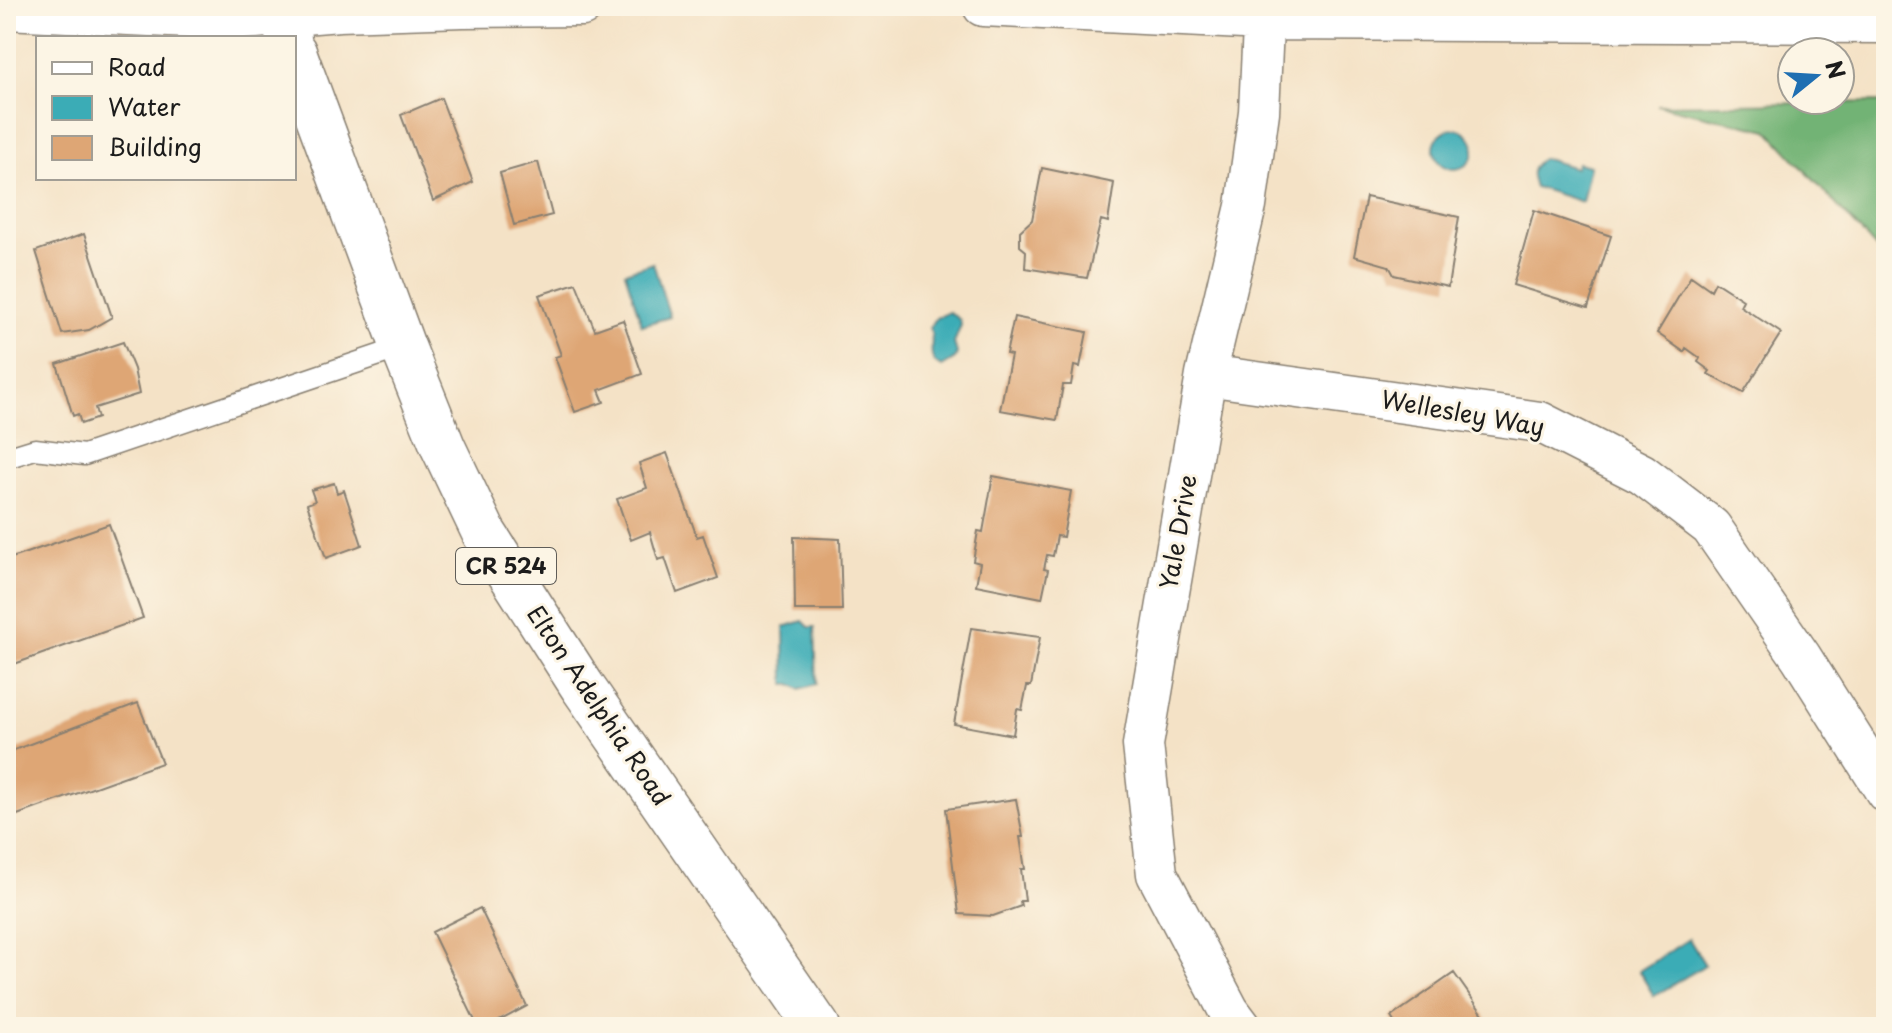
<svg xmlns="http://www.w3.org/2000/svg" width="1892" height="1033" font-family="'Playpen Sans',sans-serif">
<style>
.forest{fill:#72b375;stroke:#476848;stroke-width:2}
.water{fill:#3bacb6;stroke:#2c6469;stroke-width:2}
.building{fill:#dea675}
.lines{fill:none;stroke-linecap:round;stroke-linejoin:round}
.service-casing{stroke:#887f71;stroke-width:23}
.minor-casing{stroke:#887f71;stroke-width:43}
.primary-casing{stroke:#887f71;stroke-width:47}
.service{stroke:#fff;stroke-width:20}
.minor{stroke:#fff;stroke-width:40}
.primary{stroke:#fff;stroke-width:44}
.labels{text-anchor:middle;stroke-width:6;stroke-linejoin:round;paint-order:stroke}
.shield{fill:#fcf5e5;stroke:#5f5d58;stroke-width:2}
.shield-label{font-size:22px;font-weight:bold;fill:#1c1c1c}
.street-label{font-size:24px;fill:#1c1c1c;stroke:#fcf5e5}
</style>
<rect width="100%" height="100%" fill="#fcf5e5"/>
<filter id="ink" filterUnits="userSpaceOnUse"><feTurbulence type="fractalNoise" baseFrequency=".0125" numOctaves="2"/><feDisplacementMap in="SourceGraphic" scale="16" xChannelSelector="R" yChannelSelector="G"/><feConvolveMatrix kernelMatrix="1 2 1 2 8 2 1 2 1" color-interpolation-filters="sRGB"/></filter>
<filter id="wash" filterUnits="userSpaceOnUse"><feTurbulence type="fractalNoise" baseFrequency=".006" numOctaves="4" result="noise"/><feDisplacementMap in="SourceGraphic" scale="32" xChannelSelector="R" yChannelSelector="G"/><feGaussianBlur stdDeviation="1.8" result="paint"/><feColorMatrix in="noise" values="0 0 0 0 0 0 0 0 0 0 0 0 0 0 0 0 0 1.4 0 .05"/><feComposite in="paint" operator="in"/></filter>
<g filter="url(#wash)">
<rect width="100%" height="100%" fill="#f4e2c6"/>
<path class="forest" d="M 1886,102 L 1886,259 L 1768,130 L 1657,105 Z"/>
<path class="water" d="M1434 149a20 20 0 1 1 40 0a20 20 0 1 1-40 0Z
M 1542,158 L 1575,168 L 1577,163 L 1590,166 L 1582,202 L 1535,187 C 1529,173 1531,167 1542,158 Z
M 653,263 L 670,317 L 642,325 L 625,272 Z
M 949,312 L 960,320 L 961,325 L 954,343 L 957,353 L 955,359 L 942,367 C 924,360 936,342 930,328 L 936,318 Z
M 803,621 L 809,627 L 815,627 L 817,684 L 800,689 L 791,684 L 785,684 L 784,627 Z
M 1689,939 L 1705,965 L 1654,996 L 1639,971 Z"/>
<g id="blocks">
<path class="building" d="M 441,98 L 473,182 L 433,201 L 401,115 Z
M 538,162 L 552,215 L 514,225 L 500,173 Z
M 1042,168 L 1114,183 L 1108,222 L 1101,220 L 1087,278 L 1025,268 L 1026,251 L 1020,246 L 1020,231 L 1032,220 Z
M 1366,197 L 1459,217 L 1448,287 L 1394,275 L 1389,266 L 1354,256 Z
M 1534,210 L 1611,236 L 1588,308 L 1513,285 Z
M 84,234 L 112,317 L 89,330 L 62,334 L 36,251 Z
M 1691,276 L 1711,290 L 1715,282 L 1743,300 L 1740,306 L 1781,333 L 1743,393 L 1708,374 L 1710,371 L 1698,362 L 1700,358 L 1686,348 L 1684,352 L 1657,333 Z
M 576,283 L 595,330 L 623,320 L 642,374 L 599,390 L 604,402 L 575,412 L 555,357 L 561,355 L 539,295 Z
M 1014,317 L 1087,332 L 1080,367 L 1074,366 L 1071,385 L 1063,385 L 1057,420 L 1000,410 L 1011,355 L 1006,354 Z
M 123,342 L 134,369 L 139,394 L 95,408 L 98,418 L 81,424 L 78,414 L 73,416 L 57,364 Z
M 667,453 L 697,537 L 703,535 L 718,578 L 677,593 L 665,558 L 658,560 L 650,532 L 631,540 L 617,499 L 647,488 L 639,463 Z
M 993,476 L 1071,491 L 1063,537 L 1057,536 L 1053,556 L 1047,555 L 1044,569 L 1048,570 L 1042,598 L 976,585 L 980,563 L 973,561 L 978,531 L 983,532 Z
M 334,483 L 337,493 L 344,490 L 362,545 L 326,558 L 307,504 L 315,501 L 311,490 Z
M 109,524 L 143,618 L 6,667 L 6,560 Z
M 794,537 L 840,539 L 842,610 L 795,610 Z
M 971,628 L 1040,637 L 1031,686 L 1027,686 L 1022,710 L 1017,709 L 1013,735 L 954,724 Z
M 138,703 L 162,763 L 6,819 L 6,753 Z
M 1016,799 L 1023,837 L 1020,837 L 1025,869 L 1021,869 L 1025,901 L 1020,901 L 1021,906 L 993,916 L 959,914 L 946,809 Z
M 480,908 L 527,1006 L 488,1027 L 478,1027 L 432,932 Z
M 1454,973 L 1492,1027 L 1397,1027 L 1391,1017 Z"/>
</g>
</g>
<g filter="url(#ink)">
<use href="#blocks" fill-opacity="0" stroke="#887f71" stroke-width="2"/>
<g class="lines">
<defs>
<path id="service" d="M 6,458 L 35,449 L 84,455 L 403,347"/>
<path id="minor" d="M 983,6 L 1263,20 L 1886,23
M 6,9 L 231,20 L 339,11 L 463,7 L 582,6
M 1206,375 L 1540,422 L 1642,474 L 1711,527 L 1801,657 L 1886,792
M 1241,1027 L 1229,1011 L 1157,874 L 1143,745 L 1206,375 L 1246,206 L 1259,112 L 1264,6"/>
<path id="primary" d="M 277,6 L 289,38
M 294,52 L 403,347 L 443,447 L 484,533 L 582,686 L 818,1027"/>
</defs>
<use href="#service" class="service-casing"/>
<use href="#minor" class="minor-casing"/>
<use href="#primary" class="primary-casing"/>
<use href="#service" class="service"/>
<use href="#minor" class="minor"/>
<use href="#primary" class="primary"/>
</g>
</g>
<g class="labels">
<rect class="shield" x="456" y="548" width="100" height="36" rx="6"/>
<g class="shield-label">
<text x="506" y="574">CR 524</text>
</g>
<g class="street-label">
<text transform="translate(1463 414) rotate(10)" y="8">Wellesley Way</text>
<text transform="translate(1179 532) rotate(-80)" y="8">Yale Drive</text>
<text transform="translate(598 706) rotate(56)" y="8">Elton Adelphia Road</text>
</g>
</g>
<rect width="1892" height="1033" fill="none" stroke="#fcf5e5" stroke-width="32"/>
<rect x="36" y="36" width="260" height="144" fill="#fcf5e5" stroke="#a29e95" stroke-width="2"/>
<rect x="52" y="62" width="40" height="12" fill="#ffffff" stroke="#a29e95" stroke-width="2"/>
<text x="108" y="76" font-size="24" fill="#1c1c1c">Road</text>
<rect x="52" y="96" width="40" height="24" fill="#3bacb6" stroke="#a29e95" stroke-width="2"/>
<text x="108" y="116" font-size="24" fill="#1c1c1c">Water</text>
<rect x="52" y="136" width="40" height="24" fill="#dea675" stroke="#a29e95" stroke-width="2"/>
<text x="108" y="156" font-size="24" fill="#1c1c1c">Building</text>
<g transform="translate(1816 76) rotate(72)"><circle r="38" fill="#fcf5e5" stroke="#a29e95" stroke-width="2"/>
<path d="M0-6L14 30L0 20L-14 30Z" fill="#1f6fb2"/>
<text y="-12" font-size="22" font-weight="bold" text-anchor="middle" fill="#1c1c1c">N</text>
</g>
</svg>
